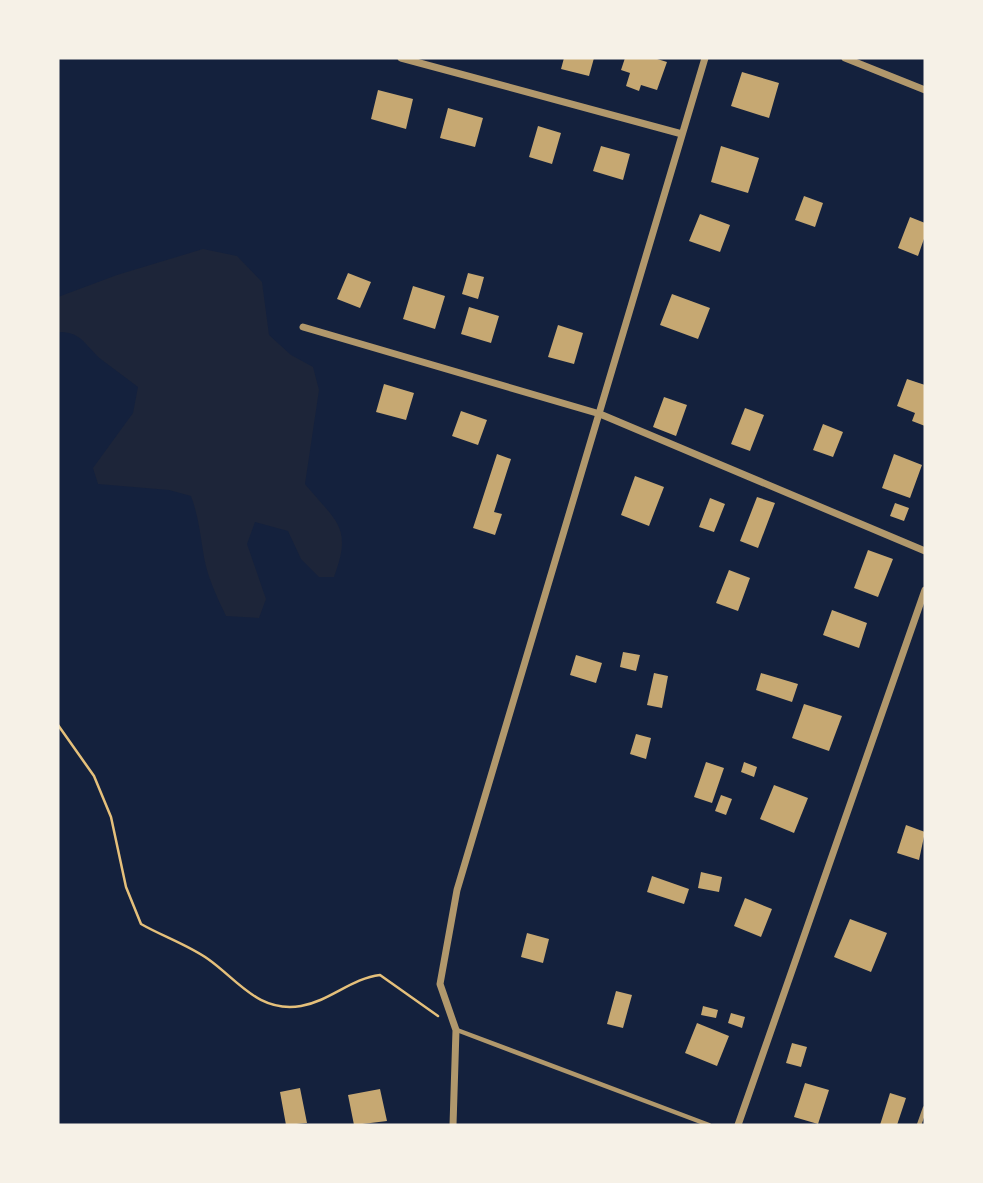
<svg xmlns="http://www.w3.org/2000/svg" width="983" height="1183" font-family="Commissioner,sans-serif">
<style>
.green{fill:#1d2539}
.building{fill:#c6a872}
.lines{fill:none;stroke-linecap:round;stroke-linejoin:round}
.path{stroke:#e5c07b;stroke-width:2.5}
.service{stroke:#b1986c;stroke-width:4.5}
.minor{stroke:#b1986c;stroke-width:7}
</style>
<rect width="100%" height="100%" fill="#14213d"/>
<path class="green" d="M 203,249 L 237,256 L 262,282 L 269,335 L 291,355 L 313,367 L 319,390 L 305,484 C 336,522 353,526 334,577 L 319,577 L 301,559 L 288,531 L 255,522 L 247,544 L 266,599 L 259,618 L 226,616 C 216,595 206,574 203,551 C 200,532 198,515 191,496 L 169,490 L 98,484 L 93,468 L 133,413 L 138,387 C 126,378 114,369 102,360 C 86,347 82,331 58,332 L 58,297 L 117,275 Z"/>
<path class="building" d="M 564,58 L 594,58 L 589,76 L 561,69 Z
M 625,58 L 654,58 L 667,62 L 657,90 L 641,85 L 639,91 L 626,86 L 630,73 L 621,70 Z
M 742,72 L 779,83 L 769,118 L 731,106 Z
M 378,90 L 413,99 L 406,129 L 371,119 Z
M 448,108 L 483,118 L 475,147 L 440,138 Z
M 538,126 L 561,133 L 552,164 L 529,157 Z
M 601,146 L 630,154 L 623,180 L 593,171 Z
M 721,146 L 759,158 L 748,193 L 711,182 Z
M 804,196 L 823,203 L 815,227 L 795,220 Z
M 700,214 L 730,225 L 720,252 L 689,241 Z
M 910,217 L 925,223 L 925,236 L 918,256 L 898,248 Z
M 348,273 L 371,282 L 360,308 L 337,299 Z
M 468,273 L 484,277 L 478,299 L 462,294 Z
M 413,286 L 445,296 L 435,329 L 403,319 Z
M 672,294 L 710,308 L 698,339 L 660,325 Z
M 469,307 L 499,316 L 491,343 L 461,334 Z
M 558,325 L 583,333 L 574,364 L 548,357 Z
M 907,379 L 925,385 L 925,426 L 912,421 L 915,413 L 897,406 Z
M 384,384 L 414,393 L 406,420 L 376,412 Z
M 664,397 L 687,405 L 676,436 L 653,427 Z
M 745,408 L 764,415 L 750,451 L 731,444 Z
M 461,411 L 487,420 L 478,445 L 452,436 Z
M 823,424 L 843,432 L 833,457 L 813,450 Z
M 497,454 L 511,459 L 494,512 L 502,514 L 495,535 L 473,528 Z
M 894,454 L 922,465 L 910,498 L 882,488 Z
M 635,476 L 664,487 L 649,526 L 621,515 Z
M 757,497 L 775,503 L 758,548 L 740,541 Z
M 710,498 L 725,504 L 714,532 L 699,527 Z
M 895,503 L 909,508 L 904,521 L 890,516 Z
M 868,550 L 893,559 L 878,597 L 854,588 Z
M 729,570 L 750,578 L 738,611 L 716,603 Z
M 832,610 L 867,623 L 859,648 L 823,635 Z
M 623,652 L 640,655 L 636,671 L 620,667 Z
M 576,655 L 602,663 L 596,683 L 570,675 Z
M 654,673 L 668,676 L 662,708 L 647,705 Z
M 761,673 L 798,684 L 792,702 L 756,690 Z
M 804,704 L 842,716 L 829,751 L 792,738 Z
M 636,734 L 651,738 L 646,759 L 630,754 Z
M 706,762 L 724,768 L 712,803 L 694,797 Z
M 744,762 L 757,767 L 754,777 L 741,772 Z
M 774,785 L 808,798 L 794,833 L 760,819 Z
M 721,795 L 732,799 L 726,815 L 715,811 Z
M 906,825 L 925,832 L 919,860 L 897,853 Z
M 701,872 L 722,877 L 719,892 L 698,888 Z
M 652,876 L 689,889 L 684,904 L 647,892 Z
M 745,898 L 772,909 L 761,937 L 734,926 Z
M 850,919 L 887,933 L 871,972 L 834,957 Z
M 527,933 L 549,939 L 543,963 L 521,957 Z
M 616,991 L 632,995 L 623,1028 L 607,1024 Z
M 703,1006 L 718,1010 L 716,1018 L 701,1015 Z
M 731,1013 L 745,1017 L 742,1028 L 728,1023 Z
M 697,1023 L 729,1036 L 717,1066 L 685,1053 Z
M 792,1043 L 807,1047 L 801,1067 L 786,1063 Z
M 805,1083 L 829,1090 L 818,1124 L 794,1117 Z
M 300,1088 L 307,1123 L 286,1125 L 280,1092 Z
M 380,1089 L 387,1121 L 354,1125 L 348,1095 Z
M 890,1093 L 906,1098 L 897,1125 L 880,1125 Z"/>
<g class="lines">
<path class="path" d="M 58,725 L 94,776 L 111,817 L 126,887 L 141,924 C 162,936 188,945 208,959 C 238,980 258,1013 301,1006 C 330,1001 352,978 380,975 L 438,1016"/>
<path class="service" d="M 457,1030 L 709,1125
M 919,1125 L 925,1108"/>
<path class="minor" d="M 401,58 L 682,134
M 845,58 L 925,90
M 303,327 L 600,414 L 925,551
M 453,1125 L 456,1030 L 440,984 L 457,890 L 705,58
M 738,1125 L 925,590"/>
</g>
<rect width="983" height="1183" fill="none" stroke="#f6f1e7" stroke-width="119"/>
</svg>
